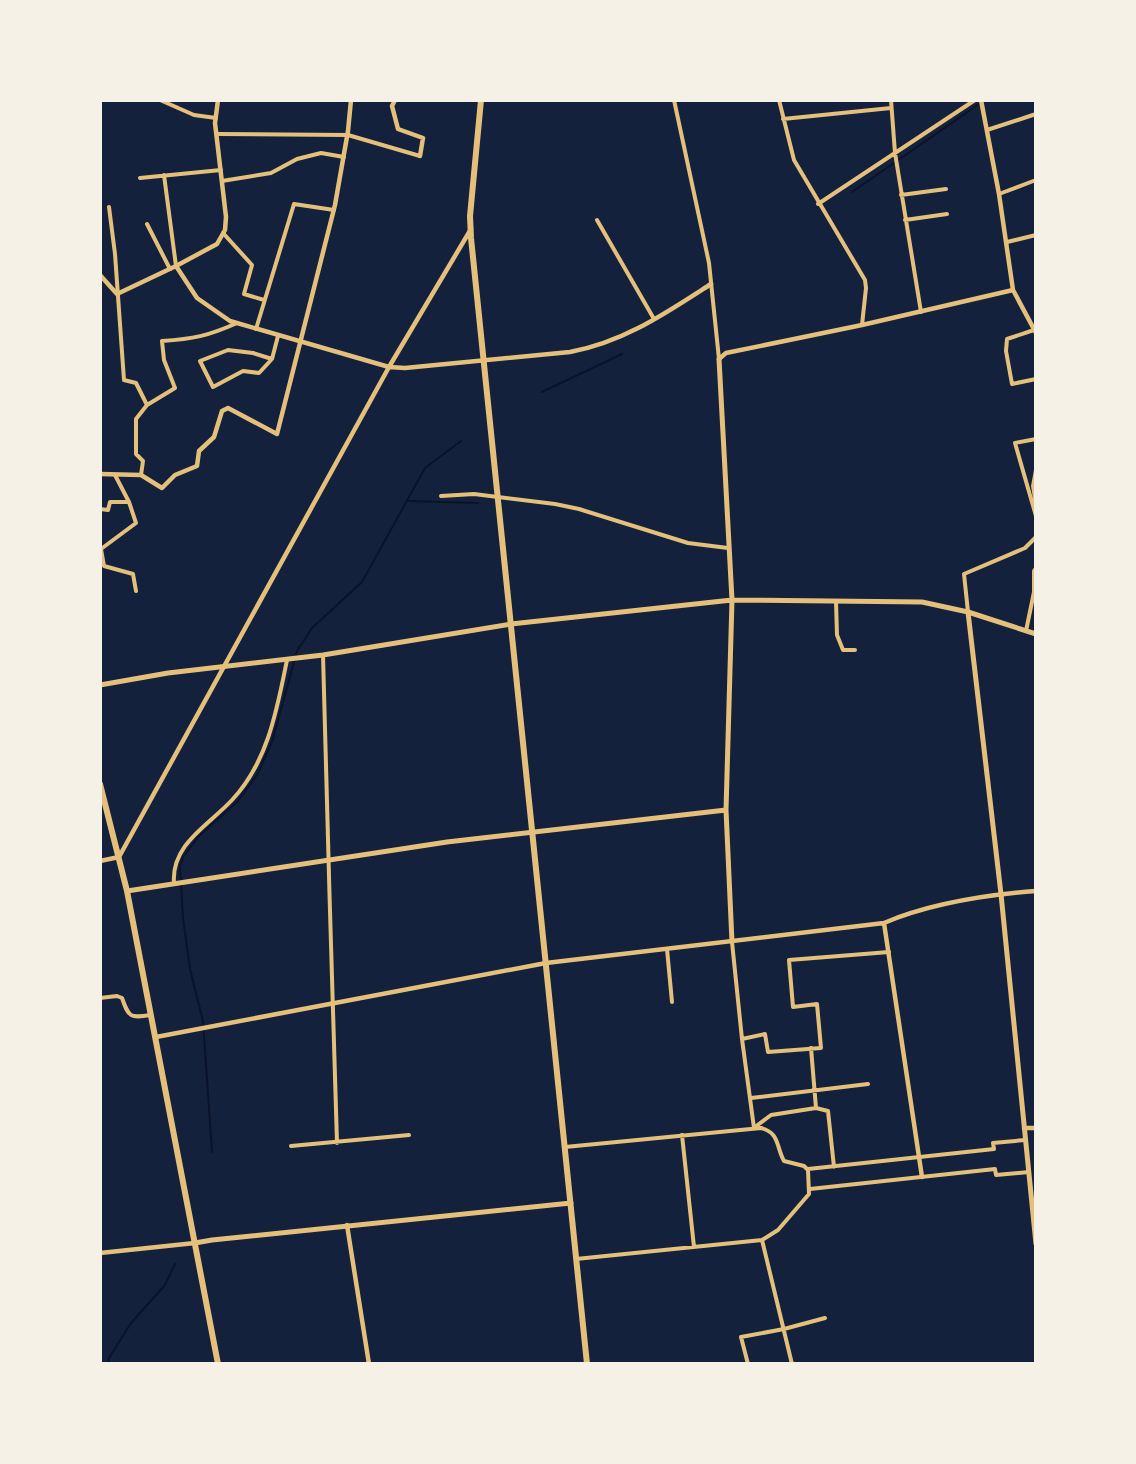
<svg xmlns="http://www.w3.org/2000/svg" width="1136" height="1464" font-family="'Alegreya Sans',sans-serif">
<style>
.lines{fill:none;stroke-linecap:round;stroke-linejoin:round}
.stream{stroke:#0b132b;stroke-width:2}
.minor{stroke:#e5c07b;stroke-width:4}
.tertiary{stroke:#e5c07b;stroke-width:4.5}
.secondary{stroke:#e5c07b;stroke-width:5}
.primary{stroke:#e5c07b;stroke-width:6}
</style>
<rect width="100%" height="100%" fill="#14213d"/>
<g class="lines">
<path class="stream" d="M 852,192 L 985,100
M 542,392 L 622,354
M 409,501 L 478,503
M 212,1152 L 203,1021 L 190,969 L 183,918 L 180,867 L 183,857 L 199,836 L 238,801 L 257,775 L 272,742 L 297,651 L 312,628 L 362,582 L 425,468 L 461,441
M 108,1364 L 109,1358 L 131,1323 L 165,1285 L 175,1264"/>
<path class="minor" d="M 160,100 L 194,115 L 216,118
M 674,100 L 709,263 L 719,359
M 779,100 L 794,160 L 865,280 L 866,288 L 862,325
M 891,100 L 895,153 L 921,312
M 783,119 L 891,108
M 987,130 L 1036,114
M 217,134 L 348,135 L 420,156
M 164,175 L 176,266
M 140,178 L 221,170
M 222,181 L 271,173 L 297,159 L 321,153 L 344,157
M 999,194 L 1036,180
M 901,195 L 946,189
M 818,204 L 975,100
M 109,207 L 115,254 L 124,380 L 136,383 L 147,405 L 136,419 L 136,454 L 143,461 L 141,475
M 597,220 L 654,319
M 905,220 L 947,214
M 147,224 L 170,269
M 223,233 L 252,265 L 244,294 L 264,300
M 1007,242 L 1036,235
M 256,329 L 294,204 L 334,210
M 1034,330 L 1007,339 L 1006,351 L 1012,384 L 1036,379
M 272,359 L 253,353 L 228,350 L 200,361 L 213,387 L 243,371 L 259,373 L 272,359 L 278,336
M 147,405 L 175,388 L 164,360 L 162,341 C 193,339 208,336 237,323
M 1036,439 L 1015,443 L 1036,516
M 1036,470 L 1033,486 L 1036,504
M 115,475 L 129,502 L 136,523 L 101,549 L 104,566 L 133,574 L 136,591
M 441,496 L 474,494 L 555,504 L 579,509 L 688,543 L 728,548
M 100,509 L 108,510 L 110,502 L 129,502
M 836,602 L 837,635 L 843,650 L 855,650
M 968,612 L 964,574 L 1025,548 L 1036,537
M 1026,631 L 1034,592 L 1034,571 L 1036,568
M 323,655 C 328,818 331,980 337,1143
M 174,883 C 171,844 209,825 232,800 C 268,762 277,709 287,660
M 732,942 L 742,1039 L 754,1128
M 667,949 L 672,1002
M 100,998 L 117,996 L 122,998 C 129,1018 130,1018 151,1015
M 742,1039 L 765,1034 L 768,1052 L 821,1048 L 817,1004 L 793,1007 L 789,960 L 889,952
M 811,1048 L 816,1108
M 751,1098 L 868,1084
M 755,1127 L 771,1115 L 816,1108 L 828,1111 L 834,1167
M 682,1135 L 694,1247
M 291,1146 L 409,1135
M 565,1147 L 761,1128 C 780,1133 776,1147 784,1161 L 804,1166 L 808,1170 L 809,1194 L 778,1230 L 762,1240 L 576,1259
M 808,1169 L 994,1149 L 993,1143 L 1025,1140
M 810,1189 L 995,1169 L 996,1175 L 1029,1172
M 762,1240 L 792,1364
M 748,1364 L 741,1337 L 784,1329 L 825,1318"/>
<path class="tertiary" d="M 395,100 L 392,106 L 398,129 L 423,138 L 420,156
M 981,100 L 999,194 L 1013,290 L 1036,333
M 176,266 L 197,298 L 230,321 L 389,367 L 405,368 L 570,352 C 624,342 666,313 711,284
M 100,275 L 117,294 L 176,266 L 217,244 L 225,230 L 226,217 L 215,123 L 218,100
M 719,359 L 726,353 L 862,325 L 1013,290
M 100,474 L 141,475 L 162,488 L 175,475 L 197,466 L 199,451 L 214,437 L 222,411 L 228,408 L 277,434 L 335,205 L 348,131 L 351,100
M 100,861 L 119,857 L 389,367 L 471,229
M 884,923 L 922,1177
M 156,1037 L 546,963 L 884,923 C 931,903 985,895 1036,891
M 1024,1128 L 1036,1128
M 347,1225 L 369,1364
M 100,1253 L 195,1243"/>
<path class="secondary" d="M 719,359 L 732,600 L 726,810 L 732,942
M 968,612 L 1001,894 L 1036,1244
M 100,685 L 168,673 L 323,655 L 511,624 L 732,600 L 922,602 L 968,612 L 1036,634
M 127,891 L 447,842 L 726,810
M 195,1243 L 212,1240 L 571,1203"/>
<path class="primary" d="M 481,100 L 470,216 L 471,238 L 587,1364
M 100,784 L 127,891 L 218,1364"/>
</g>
<rect width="1136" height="1464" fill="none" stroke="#f6f1e7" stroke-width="204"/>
</svg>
